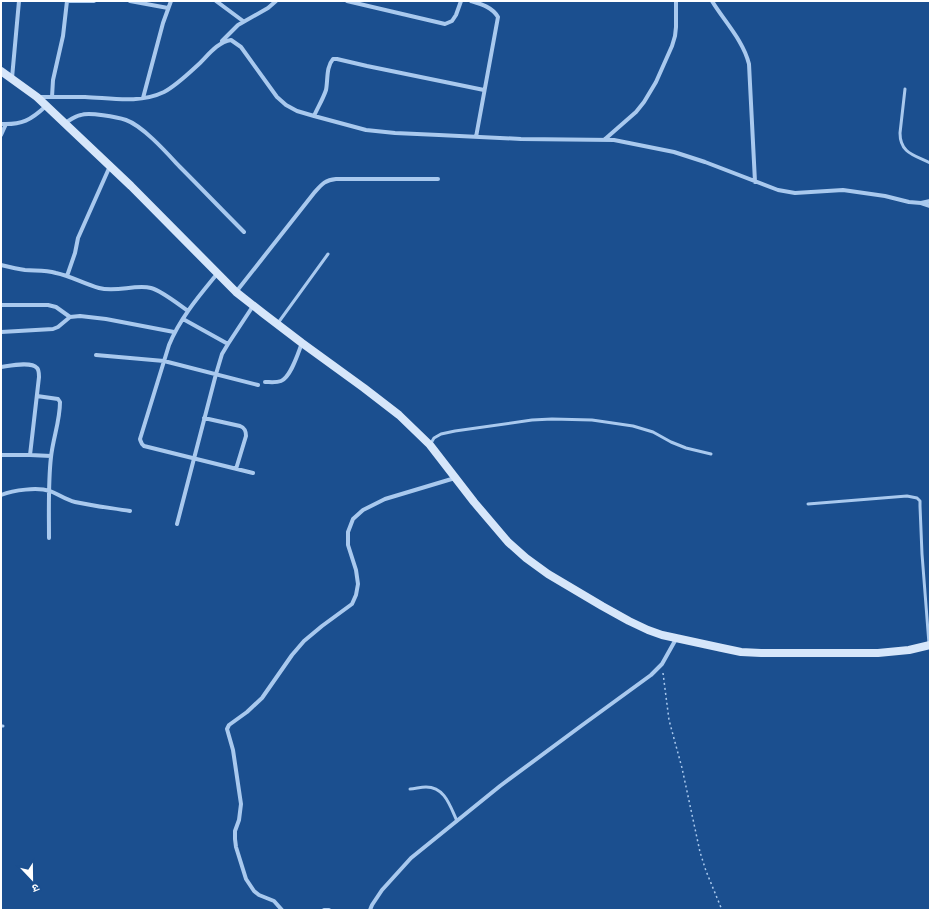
<svg xmlns="http://www.w3.org/2000/svg" width="931" height="911" font-family="'Varela Round','Noto Sans Devanagari',sans-serif">
<style>
.lines{fill:none;stroke-linecap:round;stroke-linejoin:round}
.path{stroke:#a9c9ee;stroke-width:1.5;stroke-dasharray:2 3;stroke-linecap:butt}
.lane{stroke:#a9c9ee;stroke-width:3}
.street{stroke:#a9c9ee;stroke-width:4}
.secondary{stroke:#d6e6fa;stroke-width:8}
</style>
<rect width="100%" height="100%" fill="#1b4f8f"/>
<g class="lines">
<path class="path" d="M 663,673 L 669,720 L 682,768 L 700,852 L 706,871 L 722,910"/>
<path class="lane" d="M 905,89 L 900,133 C 900,153 914,155 930,163
M 278,323 L 328,254
M 431,443 L 434,438 L 441,434 L 455,431 L 532,420 L 552,419 L 592,420 L 633,426 L 653,432 L 671,442 L 686,448 L 711,454
M 808,504 L 907,496 L 917,498 L 920,501 L 920,506 L 922,554 L 929,644
M 1,726 L 3,726
M 410,789 C 415,789 420,787 426,787 C 445,787 450,806 457,821"/>
<path class="street" d="M 67,1 L 94,1
M 130,1 L 168,8
M 216,1 L 243,21
M 347,1 L 445,24 L 452,21 L 456,15 L 461,1
M 471,1 C 481,4 492,7 498,17 L 476,137
M 712,1 C 724,21 743,40 749,64 L 755,182
M 222,41 L 238,25 L 268,8 L 276,1
M 12,78 L 19,1
M 39,97 C 54,97 70,97 85,97 C 111,98 139,104 164,92 C 177,85 189,73 200,63 C 209,54 218,42 231,40 L 241,47 L 277,97 L 286,105 L 297,111 L 314,116 L 366,130 L 395,133 L 439,135 L 521,139 L 614,140 L 674,152 L 705,162 L 778,190 L 795,193 L 843,190 L 885,196 L 909,202 L 921,203 L 930,201
M 52,97 L 53,80 L 63,36 L 67,1
M 143,98 L 163,23 L 171,1
M 314,116 C 318,107 323,99 326,90 C 328,80 326,67 333,59 L 337,59 L 367,66 L 484,90
M 65,123 C 70,120 75,116 81,115 C 89,112 117,117 126,120 C 143,126 167,153 179,166 C 201,188 222,210 244,232
M 1,124 C 22,125 31,120 46,106
M 1,135 L 6,124
M 604,140 L 636,112 L 644,102 L 656,82 L 672,46 L 675,36 L 676,27 L 676,1
M 921,203 L 930,206
M 1,265 C 9,267 17,269 25,270 C 35,271 45,270 56,273 C 71,276 84,284 99,288 C 116,293 135,284 151,288 C 162,291 178,304 188,311
M 217,274 C 199,296 180,318 169,345 L 140,439 C 141,442 141,444 144,446 L 253,473
M 67,276 L 75,253 L 78,238 L 110,166
M 236,292 L 314,193 C 322,184 325,180 336,179 L 438,179
M 1,305 L 48,305 L 56,307 L 70,317
M 183,319 L 228,344
M 1,332 L 53,329 L 58,327 L 70,317 L 80,316 L 106,319 L 174,332
M 96,355 L 164,361 L 258,385
M 1,367 C 9,366 31,361 37,368 C 39,370 39,374 39,377 L 30,455
M 265,382 C 270,382 276,383 281,381 C 291,377 298,353 302,343
M 37,396 L 58,399 L 60,402 C 60,421 53,438 51,457 C 48,483 49,511 49,538
M 204,418 L 240,426 C 245,428 246,431 246,436 L 236,469
M 1,455 L 30,455 L 51,456
M 1,495 C 14,490 37,487 50,491 C 58,494 66,500 75,502 C 93,506 112,508 130,511
M 177,524 L 216,374 L 222,354 L 228,344 L 253,306
M 282,910 L 274,901 L 259,895 L 254,891 L 246,879 L 236,847 L 235,839 L 235,831 L 239,820 L 241,804 L 233,750 L 227,729 L 229,725 L 247,712 L 262,698 L 292,655 L 304,641 L 322,626 L 352,604 L 356,595 L 358,584 L 356,570 L 348,545 L 348,532 L 353,519 L 363,510 L 385,499 L 455,478
M 324,910 L 329,910
M 370,910 L 372,905 L 382,890 L 411,858 L 500,786 L 581,726 L 651,675 L 662,664 L 676,639"/>
<path class="secondary" d="M 1,71 L 37,97 L 131,186 L 236,292 L 264,314 L 302,343 L 364,388 L 399,415 L 430,445 L 474,502 L 508,542 L 526,558 L 548,574 L 602,606 L 629,621 L 648,630 L 662,635 L 722,648 L 741,652 L 761,653 L 878,653 L 909,650 L 930,645"/>
</g>
<rect width="931" height="911" fill="none" stroke="#ffffff" stroke-width="4"/>
<g transform="translate(32 879) rotate(158)" stroke="#1b4f8f" stroke-width="3" paint-order="stroke">
<path d="M0-3L7 15L0 10L-7 15Z" fill="#ffffff"/>
<text y="-6" font-size="11" font-weight="bold" text-anchor="middle" fill="#ffffff">उ</text>
</g>
</svg>
